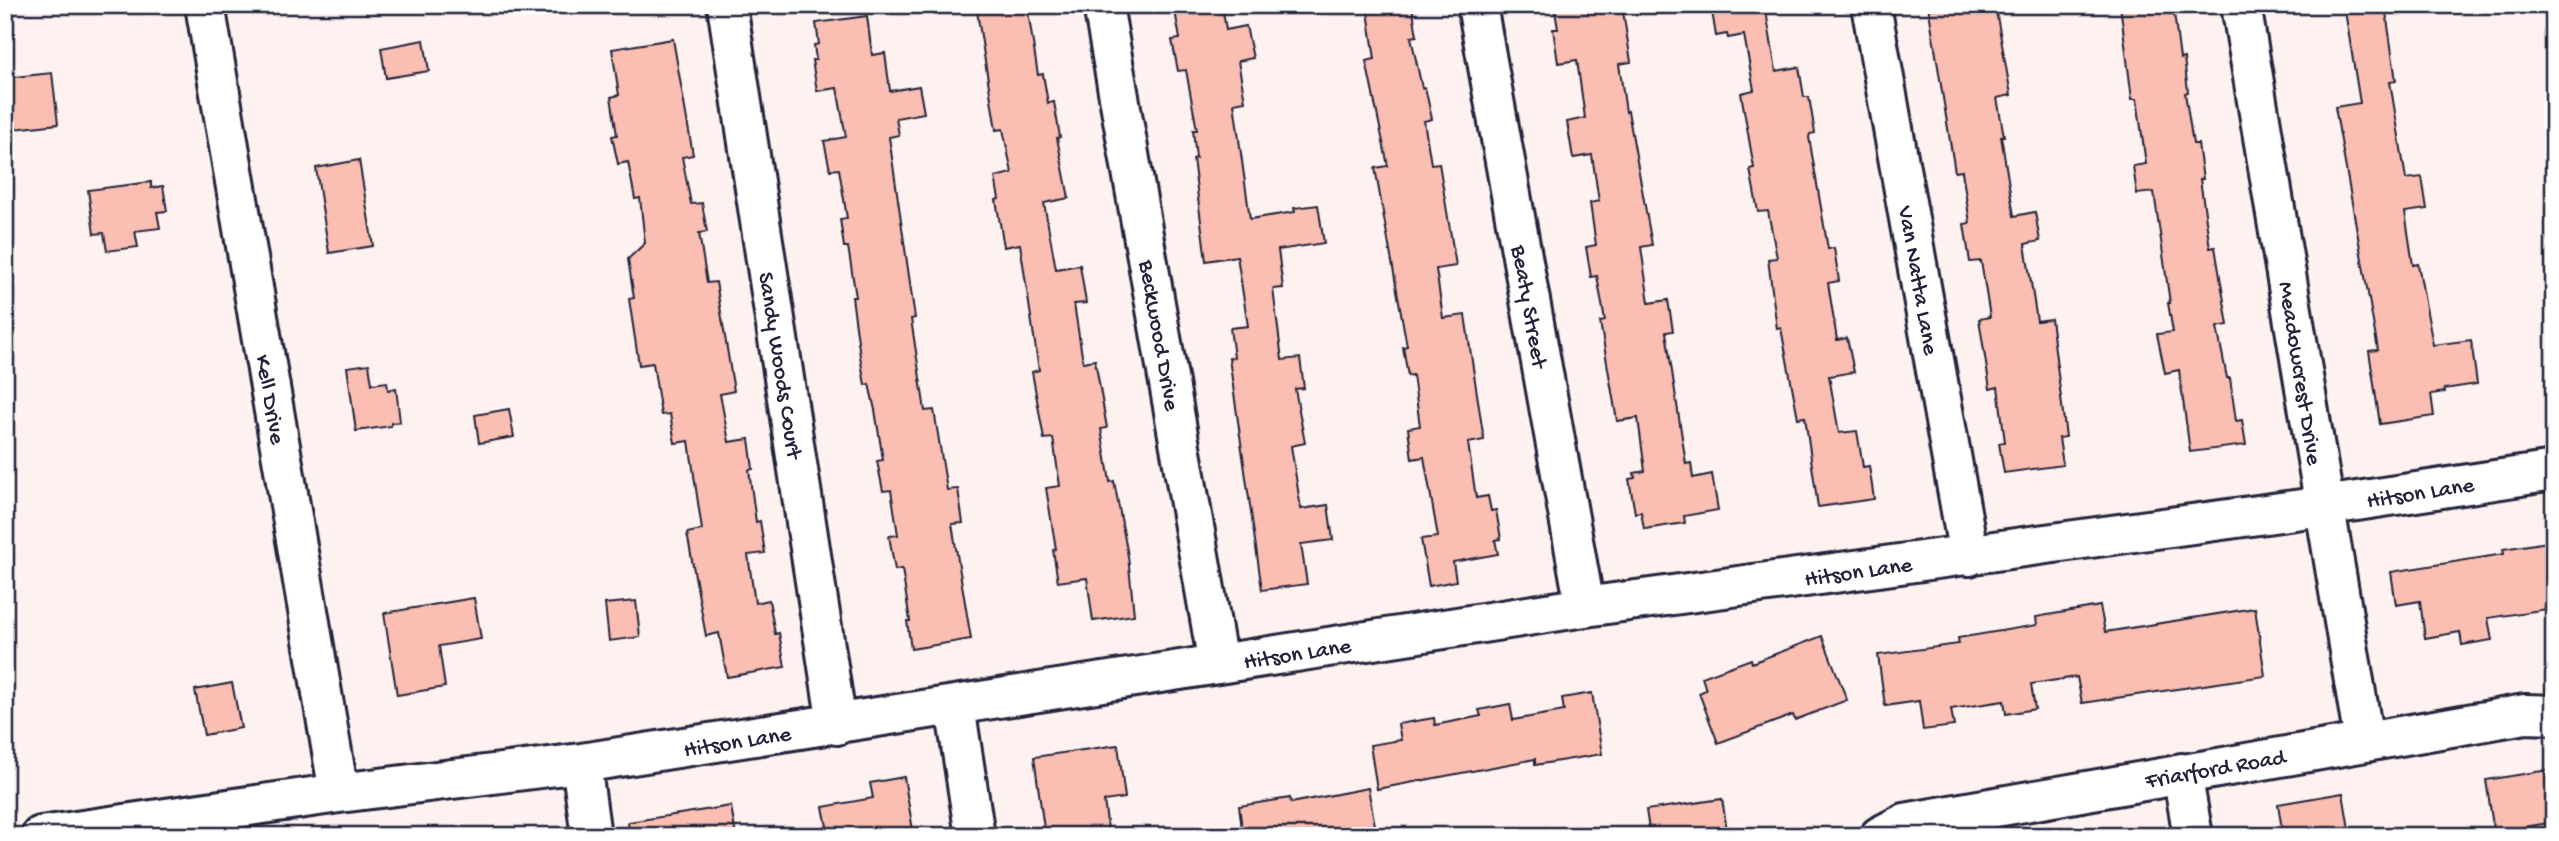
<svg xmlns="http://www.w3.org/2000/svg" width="2559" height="841" font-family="'Gochi Hand',sans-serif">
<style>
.building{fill:#fabfb2;stroke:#22223b;stroke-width:2}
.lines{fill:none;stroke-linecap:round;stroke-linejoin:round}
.minor-casing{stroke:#22223b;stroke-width:44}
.minor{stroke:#fff;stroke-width:38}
.labels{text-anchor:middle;stroke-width:6;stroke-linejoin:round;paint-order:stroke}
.street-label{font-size:23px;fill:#22223b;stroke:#fff}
</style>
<rect width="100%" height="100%" fill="#fef2f0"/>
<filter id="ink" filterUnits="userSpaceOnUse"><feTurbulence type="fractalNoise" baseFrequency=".0143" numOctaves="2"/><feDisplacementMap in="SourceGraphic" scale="14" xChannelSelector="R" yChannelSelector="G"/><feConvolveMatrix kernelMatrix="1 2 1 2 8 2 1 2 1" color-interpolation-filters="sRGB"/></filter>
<g filter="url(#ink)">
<path class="building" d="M 976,5 L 1027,5 L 1038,75 L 1043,74 L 1048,103 L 1054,102 L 1060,137 L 1057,138 L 1069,198 L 1044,203 L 1056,269 L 1080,265 L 1086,303 L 1074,304 L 1083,362 L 1095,360 L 1107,428 L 1101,429 L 1110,482 L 1114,481 L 1128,556 L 1134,615 L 1093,621 L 1087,578 L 1058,582 L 1053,550 L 1056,549 L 1046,488 L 1060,486 L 1053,438 L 1044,439 L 1032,372 L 1039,370 L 1020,244 L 1004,247 L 996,200 L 999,199 L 995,177 L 1012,173 L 1003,129 L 996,130 Z
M 1174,5 L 1222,5 L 1226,30 L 1246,26 L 1253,58 L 1238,61 L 1245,101 L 1234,103 L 1250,219 L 1295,212 L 1294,208 L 1318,205 L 1324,243 L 1278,250 L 1283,288 L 1273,289 L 1282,360 L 1300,358 L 1304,388 L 1295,389 L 1305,443 L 1291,446 L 1301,509 L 1328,505 L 1333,540 L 1301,544 L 1307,584 L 1262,590 L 1229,358 L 1234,357 L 1230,328 L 1248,326 L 1237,256 L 1206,261 L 1193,159 L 1196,158 L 1193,130 L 1197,130 L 1186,70 L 1178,71 L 1172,40 L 1180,39 Z
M 1367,5 L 1412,5 L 1417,36 L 1411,37 L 1422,88 L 1425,87 L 1432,119 L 1424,121 L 1431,164 L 1439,163 L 1456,266 L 1436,269 L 1443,318 L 1465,315 L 1484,440 L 1468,443 L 1476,498 L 1488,496 L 1491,511 L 1496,510 L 1501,539 L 1495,540 L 1498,554 L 1453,562 L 1456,581 L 1429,586 L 1421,539 L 1438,537 L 1424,457 L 1412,459 L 1408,428 L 1420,426 L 1413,375 L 1408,376 L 1403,347 L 1407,346 L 1375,168 L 1388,166 L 1366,61 L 1375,59 Z
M 1554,5 L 1622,5 L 1631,62 L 1619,64 L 1626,112 L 1628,111 L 1652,245 L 1641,247 L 1649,303 L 1668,300 L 1673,331 L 1666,332 L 1686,464 L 1691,463 L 1693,478 L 1712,474 L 1718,510 L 1684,516 L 1685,523 L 1644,529 L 1641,512 L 1635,513 L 1629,479 L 1635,478 L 1634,473 L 1645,471 L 1638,418 L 1617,421 L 1600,322 L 1605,321 L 1597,276 L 1591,277 L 1586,247 L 1596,245 L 1590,203 L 1599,201 L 1592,155 L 1573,158 L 1567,122 L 1585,118 L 1577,60 L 1558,63 L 1553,29 L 1558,29 Z
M 1711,5 L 1765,5 L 1776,71 L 1799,67 L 1804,97 L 1809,97 L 1815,133 L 1810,134 L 1809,137 L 1828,249 L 1834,248 L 1839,281 L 1828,283 L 1837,340 L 1847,338 L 1854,372 L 1829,376 L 1839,433 L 1857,431 L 1863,467 L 1869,466 L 1874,499 L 1818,507 L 1805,417 L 1798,418 L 1781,328 L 1777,329 L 1768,259 L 1777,258 L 1768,211 L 1758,212 L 1750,169 L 1754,168 L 1741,93 L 1754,90 L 1744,35 L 1728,38 L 1727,34 L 1716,36 Z
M 1928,5 L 1995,5 L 2011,95 L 1997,98 L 2004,136 L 2001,136 L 2014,216 L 2035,212 L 2040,241 L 2025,244 L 2037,321 L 2051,319 L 2066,437 L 2059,438 L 2063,465 L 2004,473 L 1999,443 L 2005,442 L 1998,387 L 1990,389 L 1979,319 L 1990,317 L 1981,261 L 1970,262 L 1964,224 L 1970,223 L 1962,171 L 1955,172 Z
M 2120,5 L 2173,5 L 2180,59 L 2184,58 L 2188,92 L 2185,93 L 2193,144 L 2198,144 L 2203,179 L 2200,179 L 2210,248 L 2215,247 L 2228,325 L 2217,327 L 2227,378 L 2230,378 L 2236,421 L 2242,420 L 2246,445 L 2190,452 L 2179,370 L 2165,373 L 2157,334 L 2173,332 L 2168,303 L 2170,303 L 2154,192 L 2137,194 L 2133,166 L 2146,164 L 2137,99 L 2132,99 Z
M 2344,5 L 2385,5 L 2396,81 L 2390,82 L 2406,179 L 2422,177 L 2427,209 L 2405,212 L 2413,265 L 2418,264 L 2433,345 L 2471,340 L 2477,384 L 2444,389 L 2445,392 L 2431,394 L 2434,416 L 2380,424 L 2369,351 L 2378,350 L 2335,107 L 2360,103 Z
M 867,16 L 872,55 L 885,53 L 890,91 L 919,86 L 924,113 L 896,118 L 899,135 L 889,137 L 915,318 L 911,319 L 925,411 L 934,410 L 947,490 L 958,489 L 963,523 L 952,524 L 971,639 L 911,649 L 907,621 L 910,621 L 902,569 L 895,570 L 889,536 L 898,535 L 891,490 L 883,491 L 877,461 L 883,460 L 875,410 L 869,384 L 865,385 L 860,356 L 852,297 L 856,297 L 848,247 L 844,247 L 840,219 L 847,218 L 839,169 L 830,170 L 824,141 L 846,137 L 837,88 L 817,91 L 812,60 L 816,60 L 814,45 L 819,44 L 816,23 Z
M 673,39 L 693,155 L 682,157 L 691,204 L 702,203 L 707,232 L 699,233 L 707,283 L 716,282 L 734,391 L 720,394 L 729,442 L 749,439 L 753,469 L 749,470 L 756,522 L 760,521 L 765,553 L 748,555 L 755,603 L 769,600 L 775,634 L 779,633 L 785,667 L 727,677 L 719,633 L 706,636 L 687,533 L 702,530 L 689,441 L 675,443 L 670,414 L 661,415 L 653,363 L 639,365 L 629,299 L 634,298 L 628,259 L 645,243 L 640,198 L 635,199 L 628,162 L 618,164 L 612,136 L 617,135 L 611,97 L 619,95 L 612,49 Z
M 424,40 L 429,71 L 386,78 L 381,48 Z
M 52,73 L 58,124 L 14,129 L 14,127 L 5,128 L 5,78 Z
M 359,160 L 373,246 L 329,253 L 316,168 Z
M 151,182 L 151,188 L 163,186 L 167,211 L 157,212 L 160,228 L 135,231 L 138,247 L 107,251 L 104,233 L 94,234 L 88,190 Z
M 369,364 L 372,384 L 387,382 L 388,390 L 396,388 L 400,422 L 391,423 L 391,426 L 356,431 L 347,367 Z
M 509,409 L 514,437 L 479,443 L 475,415 Z
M 2554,541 L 2554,608 L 2488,618 L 2492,640 L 2462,645 L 2460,632 L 2425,638 L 2420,601 L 2396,605 L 2391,572 L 2504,554 L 2503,549 Z
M 474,598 L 481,639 L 439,646 L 445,687 L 397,695 L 384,613 Z
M 636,601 L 640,637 L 609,641 L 605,604 Z
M 2100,606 L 2105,632 L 2255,608 L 2265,676 L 2082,703 L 2077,677 L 2031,684 L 2035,709 L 2006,714 L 2004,701 L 1951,709 L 1954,726 L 1923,730 L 1919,701 L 1885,706 L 1878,655 L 1959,644 L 1958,638 L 2037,625 L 2036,617 Z
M 1822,636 L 1847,700 L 1795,720 L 1793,715 L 1718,743 L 1699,693 L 1706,690 L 1702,677 L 1751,659 L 1752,663 Z
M 232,683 L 241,728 L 204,735 L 195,690 Z
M 1592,693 L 1602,754 L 1535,765 L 1535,759 L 1377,789 L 1370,745 L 1401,740 L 1398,724 L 1434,718 L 1435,725 L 1481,716 L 1479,710 L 1510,704 L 1513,720 L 1564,711 L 1562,698 Z
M 1118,745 L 1125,798 L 1104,801 L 1109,836 L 1045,836 L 1034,757 Z
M 2554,769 L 2554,822 L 2494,832 L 2486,780 Z
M 904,777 L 914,836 L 829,836 L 823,807 L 873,798 L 870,783 Z
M 1368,788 L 1377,836 L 1243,836 L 1239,806 L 1290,798 L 1291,803 Z
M 2343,793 L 2349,829 L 2337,831 L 2338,836 L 2283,836 L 2278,804 Z
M 1722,799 L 1728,836 L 1650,836 L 1646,810 Z
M 731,806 L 736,836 L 629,836 L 628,822 Z"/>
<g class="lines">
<defs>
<path id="minor" d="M 205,5 L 339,793
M 727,5 L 837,725
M 1103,5 L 1218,664
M 1477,5 L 1585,607
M 1871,5 L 1969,556
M 2241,5 L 2364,741
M 955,706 L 975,836
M 581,763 L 591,836
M 2182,773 L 2193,836
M 41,836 L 339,793 L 581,763 L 1585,607 L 2324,506 L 2554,471
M 1880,836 L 1905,823 L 2525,714 L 2554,715"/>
</defs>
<use href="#minor" class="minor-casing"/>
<use href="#minor" class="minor"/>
</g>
</g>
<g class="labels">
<g class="street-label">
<text transform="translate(1920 280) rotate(80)" y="8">Van Natta Lane</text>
<text transform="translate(1531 306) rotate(80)" y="8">Beaty Street</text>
<text transform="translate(1161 335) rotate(80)" y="8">Beckwood Drive</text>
<text transform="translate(782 365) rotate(81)" y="8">Sandy Woods Court</text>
<text transform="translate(2302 373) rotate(81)" y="8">Meadowcrest Drive</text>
<text transform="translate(272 399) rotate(80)" y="8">Kell Drive</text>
<text transform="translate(2420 491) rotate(-9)" y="8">Hitson Lane</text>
<text transform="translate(1858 570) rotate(-8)" y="8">Hitson Lane</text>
<text transform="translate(1297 652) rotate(-9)" y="8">Hitson Lane</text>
<text transform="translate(737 740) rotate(-9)" y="8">Hitson Lane</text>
<text transform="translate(2215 767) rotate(-10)" y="8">Friarford Road</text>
</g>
</g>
<rect width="2559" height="841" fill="none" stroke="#fff" stroke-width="28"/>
<rect x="14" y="14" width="2531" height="813" fill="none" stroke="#22223b" stroke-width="2.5" filter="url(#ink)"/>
</svg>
